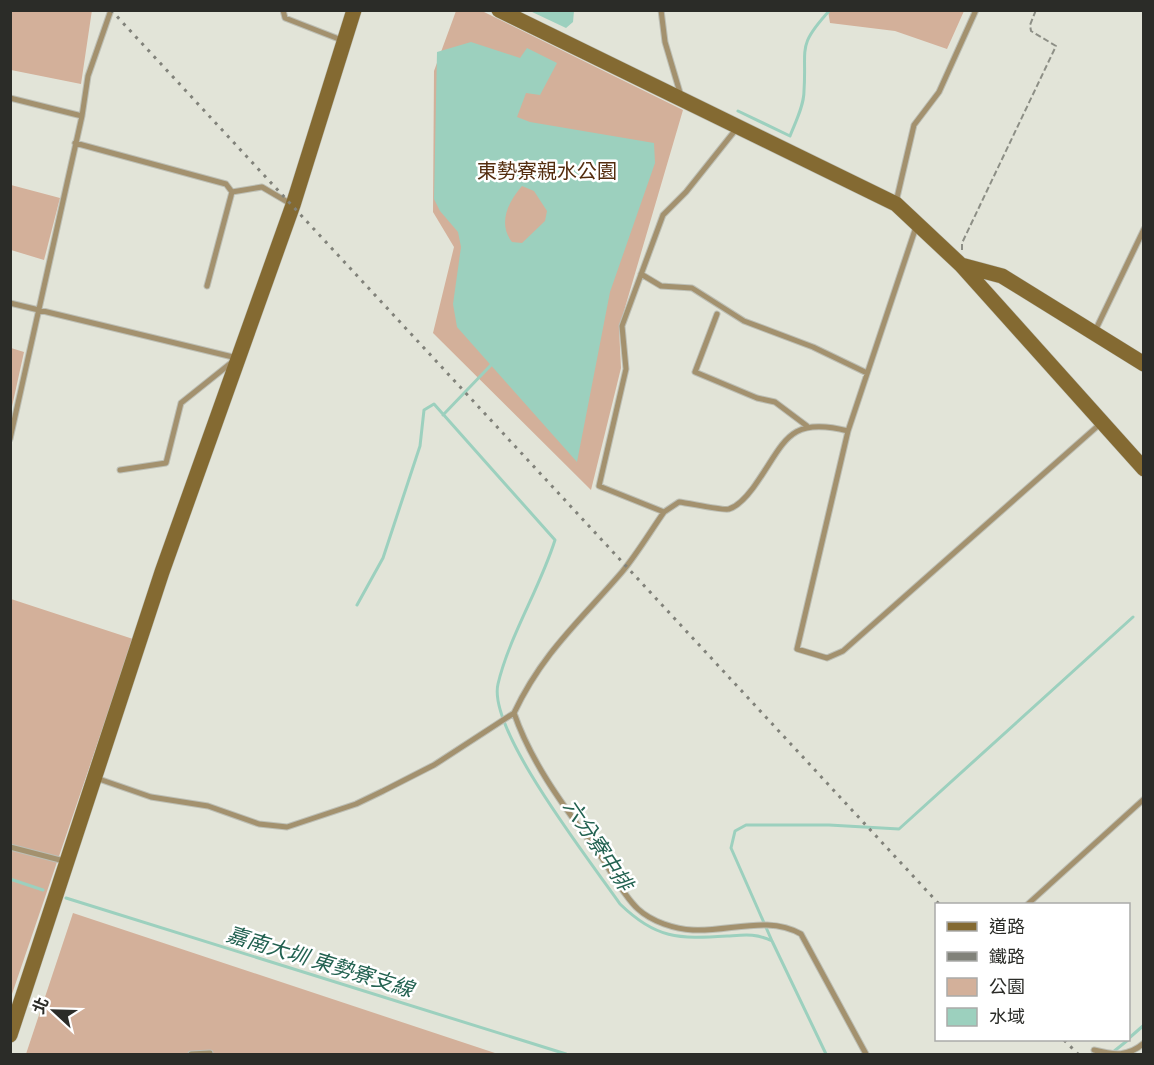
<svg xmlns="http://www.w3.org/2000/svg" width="1154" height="1065" font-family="'Roboto Condensed','Noto Sans TC',sans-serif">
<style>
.green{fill:#d3b09a}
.water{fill:#9cd0be;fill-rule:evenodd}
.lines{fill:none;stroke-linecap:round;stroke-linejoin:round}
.stream{stroke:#9cd0be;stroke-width:3}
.lane-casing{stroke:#bdbfb5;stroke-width:7}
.secondary-casing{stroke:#bdbfb5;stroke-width:16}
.path{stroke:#8d8f86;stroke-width:2;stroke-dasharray:6 3;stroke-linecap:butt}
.lane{stroke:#a3916e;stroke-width:5}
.secondary{stroke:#846a32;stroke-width:15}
.rail{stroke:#81827a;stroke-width:3;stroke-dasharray:3 6;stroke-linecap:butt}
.labels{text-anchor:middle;stroke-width:5;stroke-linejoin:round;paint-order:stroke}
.park-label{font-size:20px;fill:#542d0f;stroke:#fff}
.water-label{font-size:21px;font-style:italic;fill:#236251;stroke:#fff}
</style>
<rect width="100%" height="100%" fill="#e2e4d8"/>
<path class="green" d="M 92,10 L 81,84 L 11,70 L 11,11 Z
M 456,11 L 482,11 L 683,110 L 619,328 L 621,368 L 591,490 L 433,333 L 454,247 L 433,212 L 434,71 Z
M 828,11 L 828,10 L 964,11 L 947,49 L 895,31 L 830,23 Z
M 11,185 L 60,198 L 44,260 L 11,250 Z
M 11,348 L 24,352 L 11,411 L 10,348 Z
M 11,599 L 133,639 L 11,997 Z
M 73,913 L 498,1054 L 26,1054 Z"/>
<path class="water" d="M 530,11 L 574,11 L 573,22 L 566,28 Z
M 471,42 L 520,58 L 527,48 L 557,63 L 540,95 L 526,93 L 517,117 L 530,122 L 654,143 L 655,163 L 610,292 L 577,462 L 457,327 L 453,304 L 461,247 L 458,232 L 440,211 L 434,199 L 437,52 ZM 522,186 L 534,191 L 547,211 L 545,221 L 522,243 L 512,242 C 497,223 509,201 522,186 Z"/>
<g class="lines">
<path class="stream" d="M 738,111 L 790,136 C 795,123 804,106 804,91 C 807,47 796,47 830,10
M 443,415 L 491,365
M 357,605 L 383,558 L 420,446 L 424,410 L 434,404 L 555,540 C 540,588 509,637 498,684 C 487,730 591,862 620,904 C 656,939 678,939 727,936 C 744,935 756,933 772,941 L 826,1054
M 10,879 L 43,890
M 66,898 L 566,1054
M 772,941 L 731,848 L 735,831 L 746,825 L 829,825 L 899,829 L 1133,617
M 1128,1039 L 1144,1025
M 1113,1052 L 1128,1040"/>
<defs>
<path id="lane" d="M 283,10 L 285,18 L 344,41
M 661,10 L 665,42 L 681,96
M 10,98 L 82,116
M 737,128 L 686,192 L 663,215 L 622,326 L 626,369 L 599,486 L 664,512 L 679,502 C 689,503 724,511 729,509 C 739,506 747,496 753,488 C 785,444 786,415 848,431
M 75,143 L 226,184 L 232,192 L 262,187 L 291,204
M 896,202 L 914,125 L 939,92 L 976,10
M 916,227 L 848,431 L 797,649 L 827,658 L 843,651 L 1100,424
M 641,274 L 661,286 L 692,288 L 744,321 L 813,347 L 867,373
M 207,286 L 232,192
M 10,303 L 237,358
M 717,314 L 695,372 L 757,398 L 775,402 L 807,426
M 1095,331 L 1144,229
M 10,439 L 82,116 L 88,76 L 111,10
M 120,470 L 166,463 L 181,403 L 231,363
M 664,512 C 650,532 637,554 622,572 C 579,622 543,652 514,713 C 533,768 570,814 604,861 C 614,877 625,897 638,909 C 652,922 675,929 693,930 C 729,932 768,915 801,934 L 866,1054
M 96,778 L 151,797 L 208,806 L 259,824 L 287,827 L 356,804 L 383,791 L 434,765 L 514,713
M 10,847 L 64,861
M 1028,904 L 1144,799
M 1094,1050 C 1114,1055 1128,1057 1144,1043
M 191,1054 L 210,1053"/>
<path id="secondary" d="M 499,10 L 896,204 L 961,265 L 1144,469
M 961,265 L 1002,276 L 1144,364
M 10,1035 L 162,572 L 293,205 L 354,10"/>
</defs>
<use href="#lane" class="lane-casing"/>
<use href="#secondary" class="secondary-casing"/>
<path class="path" d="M 962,250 L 962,243 L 1056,46 L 1031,31 L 1030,25 L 1036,10"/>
<use href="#lane" class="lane"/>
<use href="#secondary" class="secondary"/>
<path class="rail" d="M 111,10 L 939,904
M 1064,1040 L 1078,1054"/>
</g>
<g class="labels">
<g class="park-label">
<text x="547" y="178">東勢寮親水公園</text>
</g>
<g class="water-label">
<text transform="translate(598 845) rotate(56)" y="7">六分寮中排</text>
<text transform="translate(320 962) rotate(17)" y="7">嘉南大圳 東勢寮支線</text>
</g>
</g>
<rect width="1154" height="1065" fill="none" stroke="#2b2c28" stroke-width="24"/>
<rect x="935" y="903" width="195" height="138" fill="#ffffff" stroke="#aaaba9" stroke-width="1.5"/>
<rect x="947" y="922" width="30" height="9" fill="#846a32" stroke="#aaaba9" stroke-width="1.5"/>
<text x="989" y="933" font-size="18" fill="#2b2c28">道路</text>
<rect x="947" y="952" width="30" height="9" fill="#81827a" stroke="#aaaba9" stroke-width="1.5"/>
<text x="989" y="963" font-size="18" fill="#2b2c28">鐵路</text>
<rect x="947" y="978" width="30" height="18" fill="#d3b09a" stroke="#aaaba9" stroke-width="1.5"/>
<text x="989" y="993" font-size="18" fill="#2b2c28">公園</text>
<rect x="947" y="1008" width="30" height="18" fill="#9cd0be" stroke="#aaaba9" stroke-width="1.5"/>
<text x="989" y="1023" font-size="18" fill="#2b2c28">水域</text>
<g transform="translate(54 1011) rotate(292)" stroke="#ffffff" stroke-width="4.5" paint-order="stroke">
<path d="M0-4.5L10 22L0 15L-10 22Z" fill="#2b2c28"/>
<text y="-9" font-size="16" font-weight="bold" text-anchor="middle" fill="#2b2c28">北</text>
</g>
</svg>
